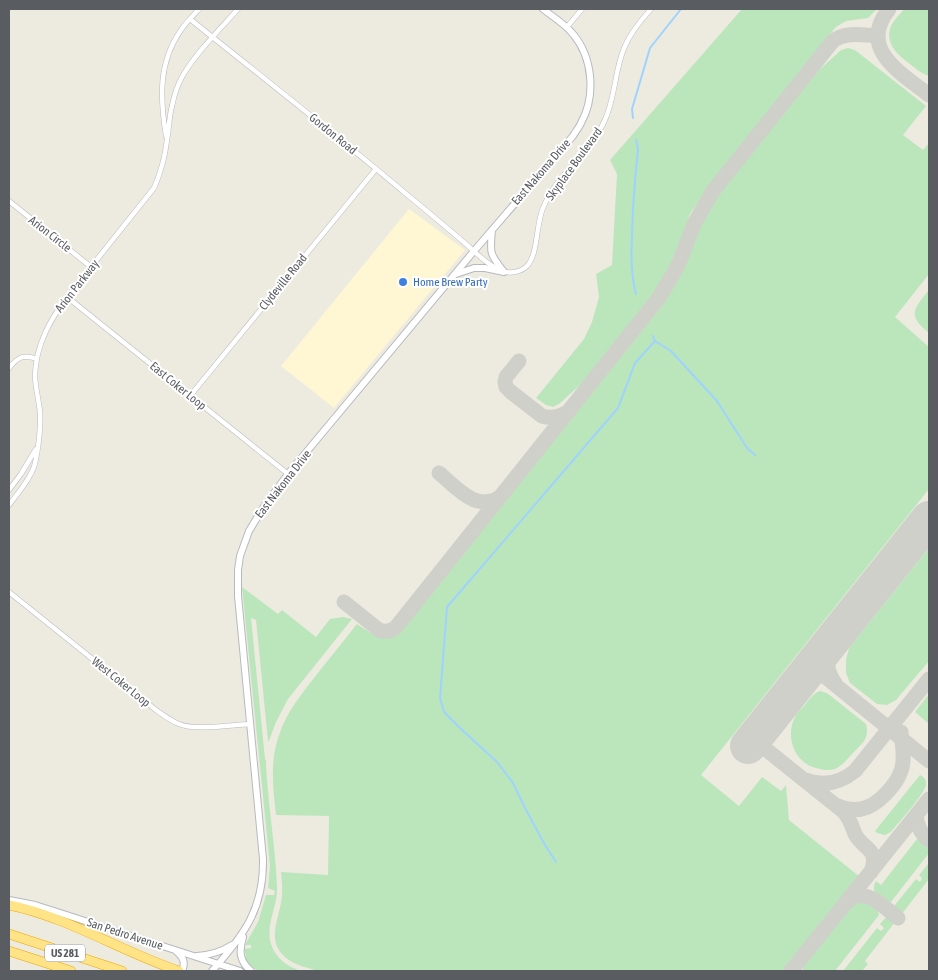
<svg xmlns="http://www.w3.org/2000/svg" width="938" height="980" font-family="'Asap Condensed',sans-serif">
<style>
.commercial{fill:#fff6d4}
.grass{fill:#bbe6bc}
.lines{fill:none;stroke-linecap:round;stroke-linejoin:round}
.stream{stroke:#9fd3ff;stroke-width:2}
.taxiway{stroke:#d0d0ca;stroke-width:15}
.runway{stroke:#d0d0ca;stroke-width:36}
.street-casing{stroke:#b8bbc0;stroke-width:5.5}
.secondary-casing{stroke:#b6bac0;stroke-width:8}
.highway-casing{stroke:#eea800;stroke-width:10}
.street{stroke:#fff;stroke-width:4.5}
.secondary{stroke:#fff;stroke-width:6}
.highway{stroke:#ffe386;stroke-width:9}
.shop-dot{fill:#3f7fe0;stroke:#fff;stroke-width:2}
.labels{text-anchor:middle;stroke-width:4;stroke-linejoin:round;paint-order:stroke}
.shield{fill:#fff;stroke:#8b8e91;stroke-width:1}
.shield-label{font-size:11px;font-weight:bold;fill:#595d62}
.street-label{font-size:12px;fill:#595d62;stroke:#fff}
.shop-label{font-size:12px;fill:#366cbe;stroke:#fff;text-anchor:start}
</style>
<rect width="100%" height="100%" fill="#edebe0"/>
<path class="commercial" d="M 409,209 L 465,250 L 334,408 L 281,366 Z"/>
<path class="grass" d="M 742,9 L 877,9 L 868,18 L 846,21 L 836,27 L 709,186 L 690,214 L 679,248 L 667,275 L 653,296 L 590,376 L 559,404 L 553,407 L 546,405 L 536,398 L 584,339 L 592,322 L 599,297 L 596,274 L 612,265 L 617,174 L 610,160 Z
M 904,9 L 929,9 L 929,76 C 920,73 914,67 906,61 C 894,52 884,40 892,24 C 895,19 900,14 904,9 Z
M 848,48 L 855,50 L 926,106 L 903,135 L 923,150 L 929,143 L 929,274 L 895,317 L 929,347 L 929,489 L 701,775 L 739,806 L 762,777 L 781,791 L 786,785 L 789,820 L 860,877 L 785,971 L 318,971 C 309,968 297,966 289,960 C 266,944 277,924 281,903 C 283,892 282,882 281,872 L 328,875 L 329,816 L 276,815 C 273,790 270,763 278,738 C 286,711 304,691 321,669 C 333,654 345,639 357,624 C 374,635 381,642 400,632 L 661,307 L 673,287 L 687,260 L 703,218 L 716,197 L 819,70 L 841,50 Z
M 929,290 L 929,333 C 907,315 913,310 929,290 Z
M 929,548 L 929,661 L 896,700 L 887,705 L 877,704 L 850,683 L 846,673 L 846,660 L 849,648 Z
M 242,587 L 278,614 L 282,610 L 316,637 L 330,619 L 343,617 L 352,619 L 288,699 L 276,722 L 269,741 L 268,741 L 256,620 L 251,618 L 265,759 L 266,760 C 266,774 268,788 269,802 C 272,830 276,859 277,887 C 278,906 265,925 271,944 C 276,959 287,966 301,971 L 259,971 L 250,966 L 244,957 L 246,956 L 244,949 L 251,948 L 251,945 L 245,945 L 258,922 L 266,895 L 274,895 L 275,891 L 268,888 L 270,866 Z
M 820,691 L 827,693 L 866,724 C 870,739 862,743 853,753 C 847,759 843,765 835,769 C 829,771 823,770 816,768 C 794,763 784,735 796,715 C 798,712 801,709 804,706 C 809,700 812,694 820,691 Z
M 929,694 L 929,724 L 915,712 Z
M 920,775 C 924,777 926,779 926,784 C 926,793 898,823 891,832 L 885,835 L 877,833 L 875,831 Z
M 917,839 L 922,840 L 929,846 L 929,853 L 891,902 L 889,904 L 886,904 C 878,897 870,892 876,881 L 881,885 Z
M 929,863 L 929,879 L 901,915 L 895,910 L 894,906 L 916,879 L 920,882 L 922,878 L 919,875 Z
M 862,900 C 869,901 878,907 879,915 L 835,971 L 803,971 L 803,966 L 808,958 L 851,905 L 855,902 Z
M 887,916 L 895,922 L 865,961 L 868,964 L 862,971 L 843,971 L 877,928 L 881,931 L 884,928 L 880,924 Z"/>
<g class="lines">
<path class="stream" d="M 633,118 L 632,109 L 650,48 L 681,9
M 636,294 C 631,276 631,257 632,239 C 632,209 635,179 638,149 L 636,140
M 653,336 L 655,341 L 671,351 L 717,401 L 747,448 L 755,455
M 556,862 L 545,845 L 525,808 L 513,783 L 497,762 L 460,728 L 444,712 L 440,698 L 447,607 L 618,408 L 635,363 L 655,341"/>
<path class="taxiway" d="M 889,9 C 857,49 901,73 929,95
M 519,361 L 506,377 L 505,382 L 506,387 L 511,392 L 542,416 C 552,419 560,417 569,411
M 439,473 C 456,487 477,513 500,497
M 344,602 L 379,630 C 386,633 392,631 397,626 L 658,299 L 672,276 L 679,263 L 694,224 L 713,191 L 832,42 C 844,31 863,35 878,36
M 812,666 L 929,761
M 835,683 C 827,672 824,657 831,644 C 833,641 836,638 837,634
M 753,739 L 844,812 C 850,819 852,826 855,834 C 863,850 880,848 871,872
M 806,780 C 824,787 840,783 855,771 L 929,679
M 836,805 C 860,816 876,806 891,788 C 896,782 900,775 902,768 C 905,756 902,744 901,732
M 916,815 C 917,826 921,834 929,840
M 847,902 C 866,885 883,907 898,918
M 791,971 L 929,799"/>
<path class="runway" d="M 748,746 L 929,519"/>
<defs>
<path id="street" d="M 190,19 C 262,77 335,134 405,193 C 426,210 446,227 466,244 C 477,254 489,266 503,271 C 510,274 521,272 527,266 C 538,255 536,224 543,208 C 556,175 589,154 604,122 C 616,98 614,70 625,46 C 631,32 641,20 651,9
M 567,27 L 582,9
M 166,136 C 160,98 158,63 181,30 C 186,22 193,16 199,9
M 9,201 L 91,267
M 67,297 L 288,474
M 9,368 C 18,357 23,354 37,359
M 190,396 L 376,169
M 9,490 L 21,474 L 36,449
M 9,505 C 18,493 29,481 34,467 C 38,453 41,427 40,413 C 39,400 35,387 35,375 C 36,345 50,320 67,297 L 154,188 C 161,172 165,157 167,140 C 169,129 169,117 172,106 C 174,96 177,86 182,77 C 195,54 220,29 238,9
M 9,592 L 156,710 C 163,715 171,721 179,724 C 196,731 231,725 250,724"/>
<path id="secondary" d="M 492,230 C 490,253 489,253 504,272
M 456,274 L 474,268 L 485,268 L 504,272
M 9,900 L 35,905 L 54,911 L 240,971
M 243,937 C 239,951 239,961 251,971
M 176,951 C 183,957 186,962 182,971
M 197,956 C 210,955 221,952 232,945
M 212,971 C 244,935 264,909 263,859 L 238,596 L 238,570 L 240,556 L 249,531 L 263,508 L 288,474 L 474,251 L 573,136 C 575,132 579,128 581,123 C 596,96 593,58 573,34 C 565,24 553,17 543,9"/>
<path id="highway" d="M 9,905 C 68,917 122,952 179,971
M 9,934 L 122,971
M 9,951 L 71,971"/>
</defs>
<use href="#street" class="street-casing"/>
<use href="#secondary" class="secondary-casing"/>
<use href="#highway" class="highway-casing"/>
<use href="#street" class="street"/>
<use href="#secondary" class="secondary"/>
<use href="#highway" class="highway"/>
</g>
<circle class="shop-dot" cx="403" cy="282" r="5"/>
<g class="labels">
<rect class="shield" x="45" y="944.5" width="40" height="17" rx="4"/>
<g class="shield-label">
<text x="65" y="957">US 281</text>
</g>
<g class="street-label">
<text transform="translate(333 134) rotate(39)" y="4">Gordon Road</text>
<text transform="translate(574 164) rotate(-54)" y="4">Skyplace Boulevard</text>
<text transform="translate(541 172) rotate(-49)" y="4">East Nakoma Drive</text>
<text transform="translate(50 234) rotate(38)" y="4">Arion Circle</text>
<text transform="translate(283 282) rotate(-51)" y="4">Clydeville Road</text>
<text transform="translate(77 286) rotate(-52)" y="4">Arion Parkway</text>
<text transform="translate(178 386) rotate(39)" y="4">East Coker Loop</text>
<text transform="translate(283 484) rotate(-52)" y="4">East Nakoma Drive</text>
<text transform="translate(121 682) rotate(39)" y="4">West Coker Loop</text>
<text transform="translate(125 934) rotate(18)" y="4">San Pedro Avenue</text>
</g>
<g class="shop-label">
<text x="413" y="286">Home Brew Party</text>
</g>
</g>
<rect width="938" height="980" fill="none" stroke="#595d62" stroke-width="20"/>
</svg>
